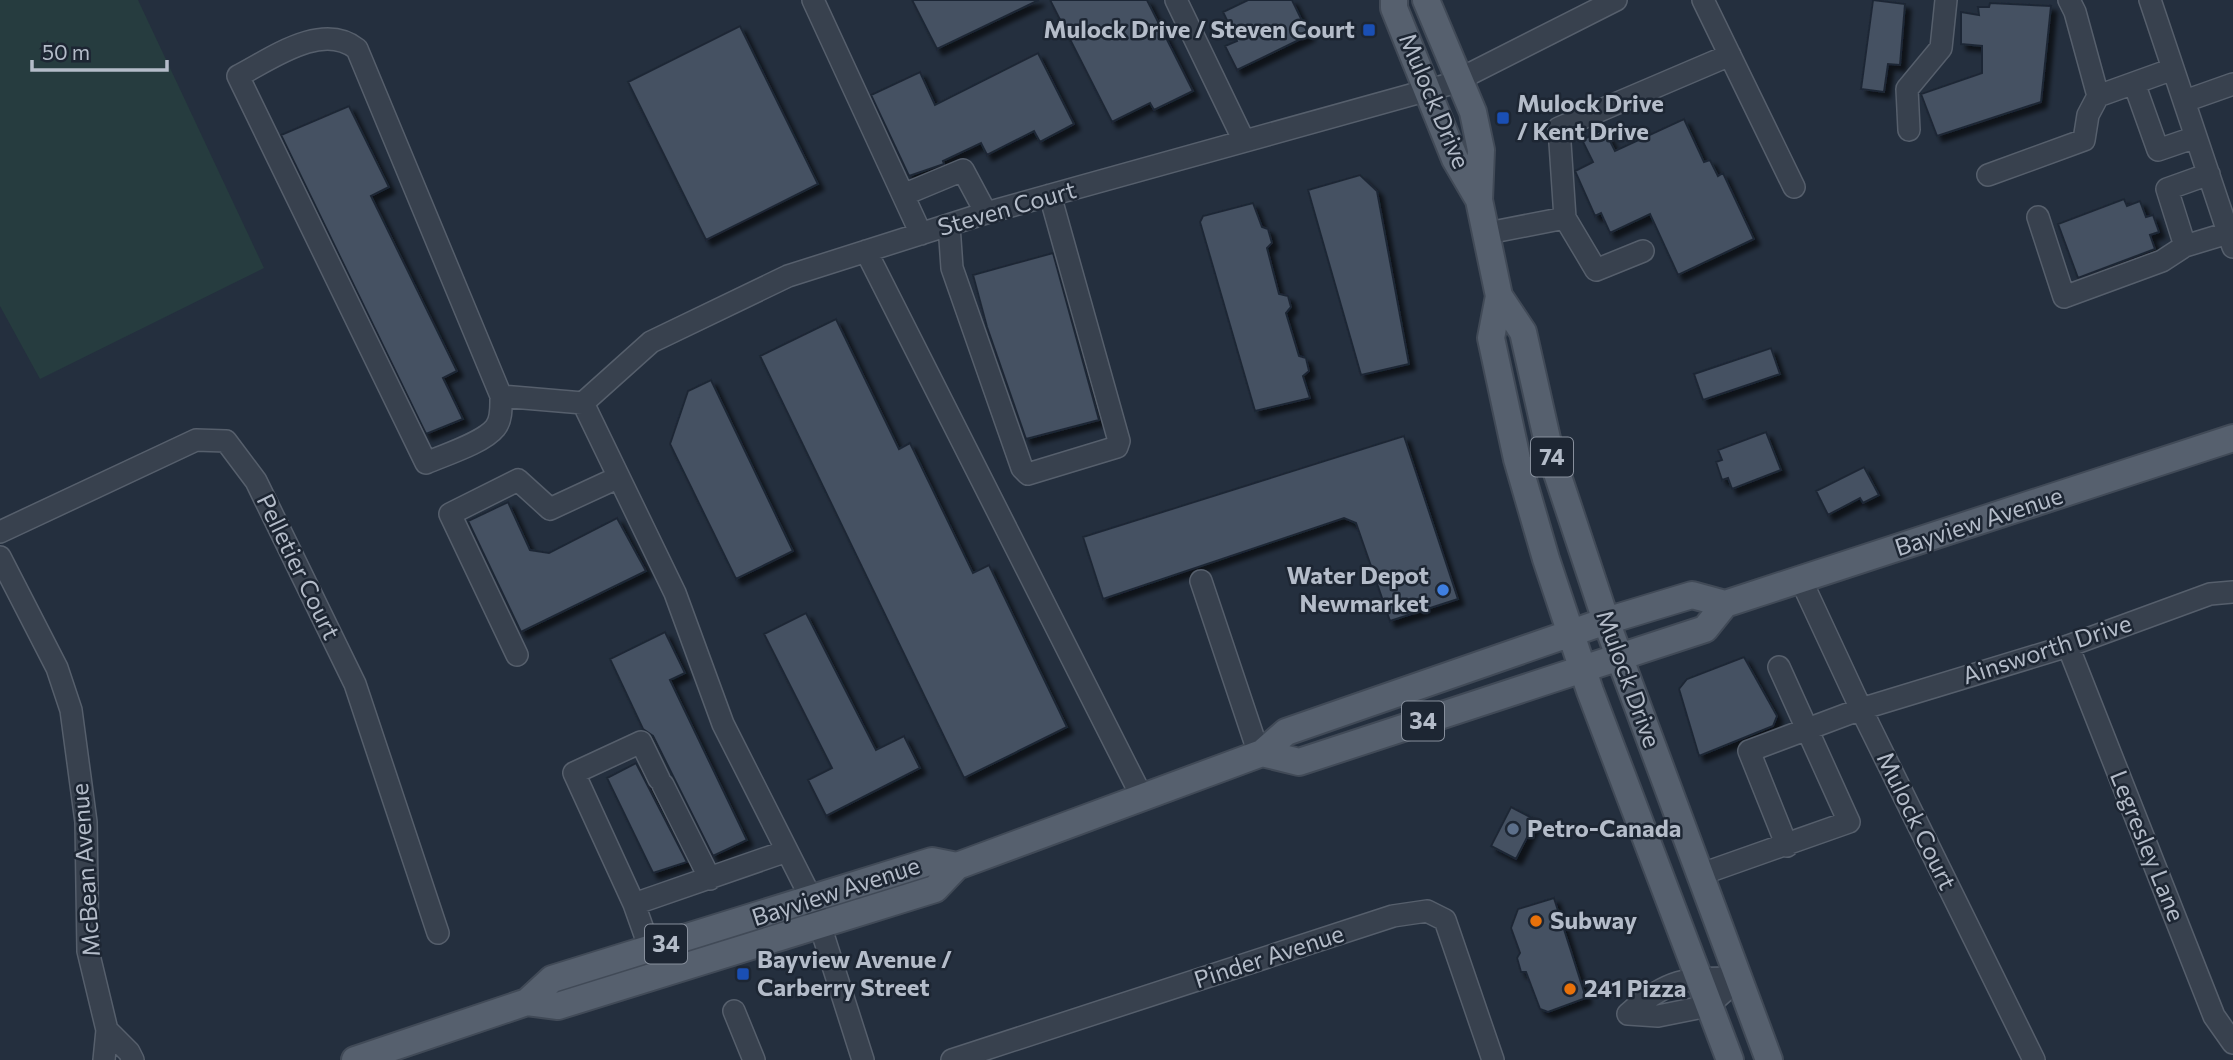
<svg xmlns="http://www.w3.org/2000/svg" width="2233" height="1060" font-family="Commissioner,sans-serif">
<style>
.green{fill:#263c3f}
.building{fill:#455162;stroke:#1f2835;stroke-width:2;filter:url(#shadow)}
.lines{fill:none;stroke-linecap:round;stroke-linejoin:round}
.minor-casing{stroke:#565f6c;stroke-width:24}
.major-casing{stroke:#414a57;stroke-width:30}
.minor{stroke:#38414e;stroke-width:21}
.major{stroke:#56606e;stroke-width:26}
.transit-dot{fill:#1a4fb4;stroke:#1d2633;stroke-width:2.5}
.shop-dot{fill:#3f7fe0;stroke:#1d2633;stroke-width:2.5}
.service-dot{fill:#5c6f8a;stroke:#1d2633;stroke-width:2.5}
.food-dot{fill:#e8710a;stroke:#1d2633;stroke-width:2.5}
.labels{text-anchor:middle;stroke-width:5;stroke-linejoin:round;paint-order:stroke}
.shield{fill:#1d2633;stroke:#878f9c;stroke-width:2}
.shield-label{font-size:23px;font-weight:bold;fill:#b4bcc9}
.poi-label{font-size:24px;font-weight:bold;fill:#b4bcc9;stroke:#1d2633;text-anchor:start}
.street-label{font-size:24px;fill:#b4bcc9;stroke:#1d2633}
</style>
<defs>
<filter id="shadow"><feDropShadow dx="5.5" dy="5.5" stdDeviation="2" flood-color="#0009"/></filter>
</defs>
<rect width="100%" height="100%" fill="#242f3e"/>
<path class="green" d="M 0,0 L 138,0 L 264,268 L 40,379 L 0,306 Z"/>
<path class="building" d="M 912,0 L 1039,0 L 937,49 Z
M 1050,0 L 1147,0 L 1193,91 L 1154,110 L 1150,103 L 1112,122 Z
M 1248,0 L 1292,0 L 1309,35 L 1237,70 L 1225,46 L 1237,41 L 1223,12 Z
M 1873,0 L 1905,4 L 1900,65 L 1888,64 L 1884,92 L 1861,89 Z
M 1990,3 L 2051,6 L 2041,102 L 1937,136 L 1921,94 L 1982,73 L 1982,46 L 1961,44 L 1961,12 L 1979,15 L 1978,7 L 1989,7 Z
M 740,26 L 818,184 L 706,240 L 628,82 Z
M 1038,53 L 1074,124 L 1040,142 L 1034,131 L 987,155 L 981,143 L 943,161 L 944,164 L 909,176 L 871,95 L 920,72 L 935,105 Z
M 349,106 L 389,187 L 371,196 L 457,371 L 443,378 L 463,419 L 426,434 L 281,135 Z
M 1684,119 L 1704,162 L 1710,160 L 1718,176 L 1723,173 L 1754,239 L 1678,275 L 1650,214 L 1610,233 L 1601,213 L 1595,216 L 1575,171 L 1593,162 L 1582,140 L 1604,129 L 1615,151 Z
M 1360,175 L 1377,191 L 1409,364 L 1361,375 L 1308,190 Z
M 2124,199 L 2127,206 L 2140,201 L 2146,217 L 2153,215 L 2159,232 L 2150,235 L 2155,249 L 2078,278 L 2058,224 Z
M 1253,203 L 1262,227 L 1268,229 L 1272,243 L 1267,248 L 1279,294 L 1288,296 L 1291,307 L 1286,313 L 1299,356 L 1306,358 L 1309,371 L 1303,376 L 1310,398 L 1255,411 L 1200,222 L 1203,216 Z
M 1053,253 L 1099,420 L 1026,439 L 987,327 L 973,275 Z
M 836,319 L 899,449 L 910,443 L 973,573 L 989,565 L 1067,727 L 964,778 L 760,356 Z
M 1771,348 L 1780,374 L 1703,400 L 1694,374 Z
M 711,380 L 793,551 L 736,579 L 670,444 L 688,391 Z
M 1766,432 L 1781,470 L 1732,489 L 1728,478 L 1722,480 L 1716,462 L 1722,460 L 1718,450 Z
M 1404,436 L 1458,599 L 1390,621 L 1356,523 L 1344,518 L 1103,599 L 1083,537 Z
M 1864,467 L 1879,495 L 1863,503 L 1860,498 L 1828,515 L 1816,491 Z
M 508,502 L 530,550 L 549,553 L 617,518 L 646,571 L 521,632 L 468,521 Z
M 806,613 L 876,750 L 904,736 L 920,768 L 826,816 L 808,780 L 832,768 L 764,634 Z
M 665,632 L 685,673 L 670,680 L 747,840 L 713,856 L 653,736 L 643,729 L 610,659 Z
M 1744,657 L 1777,716 L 1773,726 L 1699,756 L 1679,689 L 1687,679 Z
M 636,763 L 687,862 L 653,873 L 607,778 Z
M 1511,807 L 1536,820 L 1516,859 L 1491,846 Z
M 1554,898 L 1586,998 L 1548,1012 L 1540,1009 L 1526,972 L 1521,972 L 1517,958 L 1520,953 L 1511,928 L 1518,909 Z"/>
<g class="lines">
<defs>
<path id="minor" d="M 813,0 L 921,234
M 1176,0 L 1244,141
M 1703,0 L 1794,187
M 2069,0 L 2075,12 L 2098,96 L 2173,69
M 2150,0 L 2233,247
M 2134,83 L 2158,150 L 2196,137
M 2185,101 L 2233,84
M 1909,130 L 1907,89 L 1941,48 L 1946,0
M 2209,174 L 2167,189 L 2185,246 L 2228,233
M 1988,175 L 2084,140 L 2088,115 L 2098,96
M 903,195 L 963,170 L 986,213
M 2038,217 L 2064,297 L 2162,261 L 2185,246
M 949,225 L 952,268 L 1022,468 L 1028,474 L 1117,447 L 1119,441 L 1050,195
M 1488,233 L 1565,218
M 866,251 L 1142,797
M 1643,251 L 1596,270 L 1565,218 L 1559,128 L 1730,55
M 501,396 L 357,49 C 322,21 271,59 238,76 L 426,463 C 444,455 483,443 495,428 C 502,420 501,407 501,396 L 583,403
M 583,403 L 651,342 L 788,276 L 986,213 L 1450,84 L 1616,0
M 583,403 L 675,593 L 723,724 L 812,900 L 863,1060
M 0,532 L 196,440 L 226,441 L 256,481 L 355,684 L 438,933
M 0,557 L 57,668 L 71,710 L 86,822 L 88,951 L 107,1030 L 104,1060
M 1801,580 L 1861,709 L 2034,1060
M 1201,581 L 1259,754
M 2068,646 L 2214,1016 L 2233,1043
M 517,655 L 450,514 L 518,480 L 550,509 L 617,478
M 663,785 L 710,879
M 1787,846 L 1749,751 L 1861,709 L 2068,646 L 2210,594 L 2233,592
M 1699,875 L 1849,822 L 1779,667
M 634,904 L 787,851
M 650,949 L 634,904 L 574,773 L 641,742 L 659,779
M 734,1011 L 754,1060
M 1628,1014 L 1658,1016 L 1708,1006 L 1738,979
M 1628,1014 C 1666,980 1688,976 1738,979
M 107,1030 L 129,1052 L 133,1060
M 952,1060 L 1393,916 L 1427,911 L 1445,920 L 1493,1060"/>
<path id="major" d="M 1394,0 L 1394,8 L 1455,159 L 1479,200 L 1499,296 L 1491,338 L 1517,459 L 1546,559 L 1590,691 L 1730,1060
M 1426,0 L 1473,112 L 1481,150 L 1479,200
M 1499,296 L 1523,332 L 1550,452 L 1606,621 L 1769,1060
M 1262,753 L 1299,762 L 1705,629 L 1725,604
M 527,1002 L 552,979 L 932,861 L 957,866
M 355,1060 L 527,1002 L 558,1006 L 935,889 L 957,866 L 1262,753 L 1286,732 L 1606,621 L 1692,595 L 1725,604 L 2233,438"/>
</defs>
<use href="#minor" class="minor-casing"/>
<use href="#major" class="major-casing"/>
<use href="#minor" class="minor"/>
<use href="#major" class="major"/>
</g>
<g class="transit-dot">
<rect x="1362" y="23" width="14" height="14" rx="3.5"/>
<rect x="1496" y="111" width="14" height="14" rx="3.5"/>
<rect x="736" y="967" width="14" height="14" rx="3.5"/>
</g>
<circle class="shop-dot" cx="1443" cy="590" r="7"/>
<circle class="service-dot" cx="1513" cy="829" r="7"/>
<g class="food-dot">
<circle cx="1536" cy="921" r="7"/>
<circle cx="1570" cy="989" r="7"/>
</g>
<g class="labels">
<g class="shield">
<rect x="1531" y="437.5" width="42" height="39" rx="5"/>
<rect x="1402" y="701.5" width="42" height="39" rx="5"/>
<rect x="645" y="924.5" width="42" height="39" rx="5"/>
</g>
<g class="shield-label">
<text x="1552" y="465">74</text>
<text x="1423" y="729">34</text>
<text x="666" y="952">34</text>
</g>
<g class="poi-label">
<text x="1355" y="38" text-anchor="end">Mulock Drive / Steven Court</text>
<text x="1517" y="112">Mulock Drive<tspan x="1517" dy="28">/ Kent Drive</tspan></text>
<text x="1429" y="584" text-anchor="end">Water Depot<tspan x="1429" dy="28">Newmarket</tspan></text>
<text x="1527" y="837">Petro-Canada</text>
<text x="1550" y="929">Subway</text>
<text x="757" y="968">Bayview Avenue /<tspan x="757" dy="28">Carberry Street</tspan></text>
<text x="1584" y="997">241 Pizza</text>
</g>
<g class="street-label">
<text transform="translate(1434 101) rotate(67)" y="8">Mulock Drive</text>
<text transform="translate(1007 209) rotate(-16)" y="8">Steven Court</text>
<text transform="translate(1979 522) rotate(-18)" y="8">Bayview Avenue</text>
<text transform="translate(298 567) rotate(64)" y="8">Pelletier Court</text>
<text transform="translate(2047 650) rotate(-18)" y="8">Ainsworth Drive</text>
<text transform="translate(1628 679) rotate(70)" y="8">Mulock Drive</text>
<text transform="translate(1916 821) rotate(64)" y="8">Mulock Court</text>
<text transform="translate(2147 846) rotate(68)" y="8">Legresley Lane</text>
<text transform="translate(86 870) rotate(-94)" y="8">McBean Avenue</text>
<text transform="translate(836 892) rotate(-18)" y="8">Bayview Avenue</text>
<text transform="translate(1269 957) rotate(-18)" y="8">Pinder Avenue</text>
</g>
</g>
<path d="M32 60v10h135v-10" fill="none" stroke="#b4bcc9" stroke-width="3.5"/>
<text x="42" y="60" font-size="21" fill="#b4bcc9" stroke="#1d2633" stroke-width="5" paint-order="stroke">50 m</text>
</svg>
